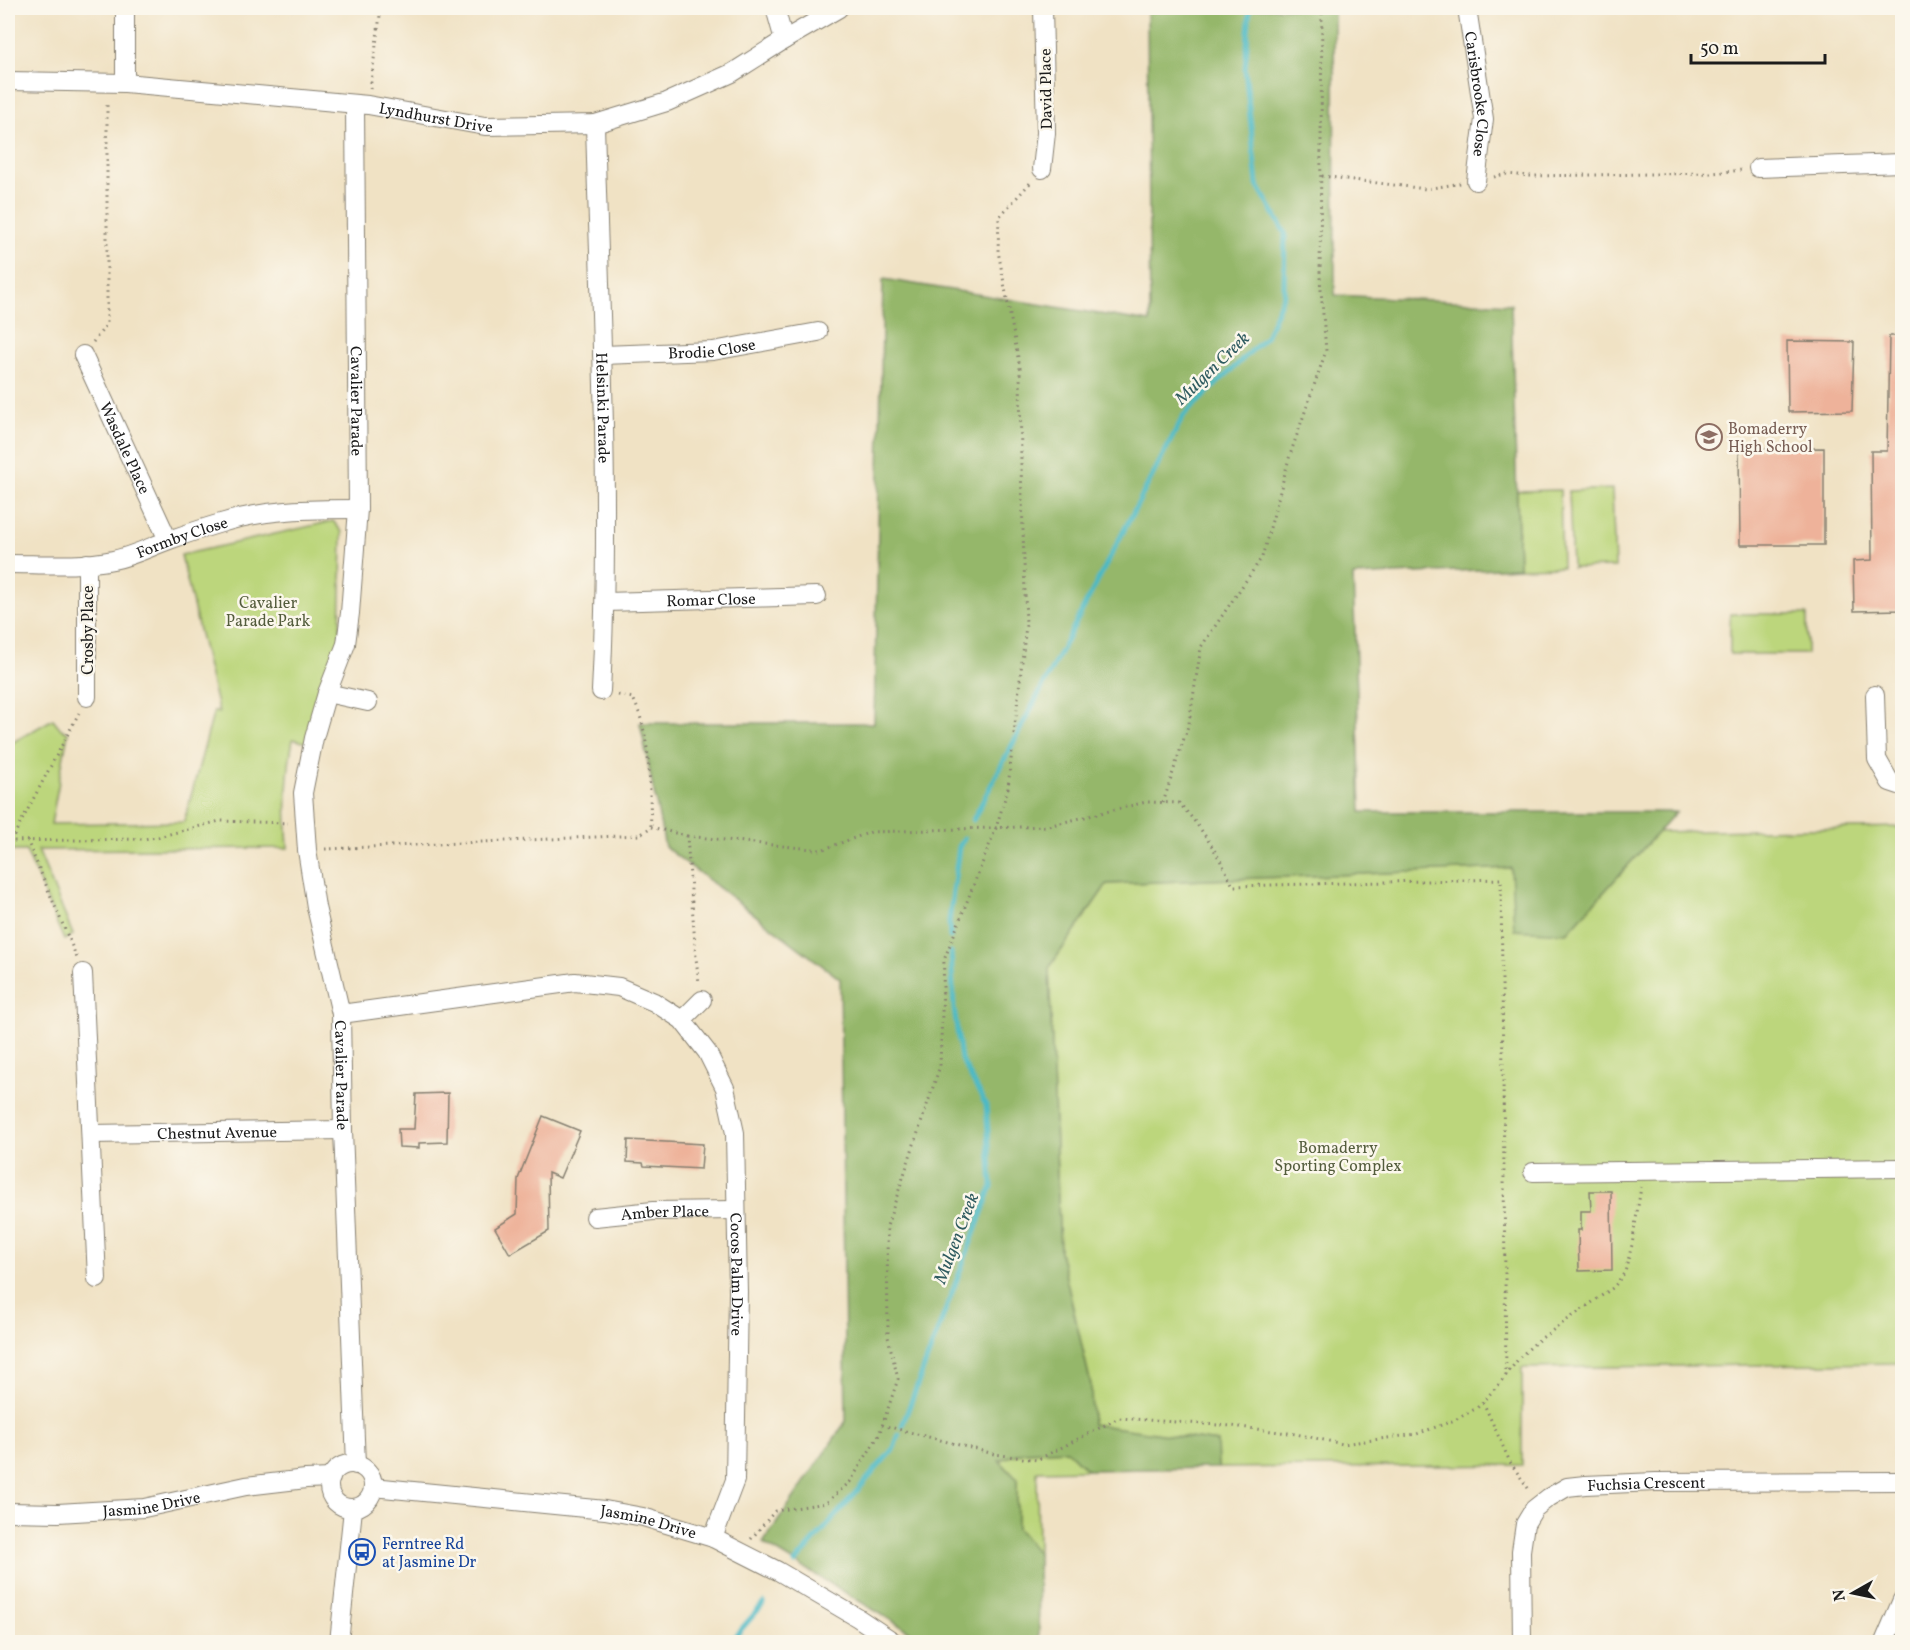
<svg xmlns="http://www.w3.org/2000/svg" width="1910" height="1650" font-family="Vollkorn,serif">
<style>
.green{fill:#bcd67b;stroke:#6c794c;stroke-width:1.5}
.forest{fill:#95b76b;stroke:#586a44;stroke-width:1.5}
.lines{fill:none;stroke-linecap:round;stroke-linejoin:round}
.stream{stroke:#4bb9c5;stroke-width:5}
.building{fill:#eeb29a}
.minor-casing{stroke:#867f70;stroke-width:20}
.path{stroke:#867f70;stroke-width:3;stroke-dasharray:1.5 4.5;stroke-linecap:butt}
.minor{stroke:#fff;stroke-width:18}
.labels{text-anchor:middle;stroke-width:5;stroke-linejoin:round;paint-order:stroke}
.street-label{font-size:16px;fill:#1c1c1c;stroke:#fbf7ec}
.education-label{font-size:16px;fill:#785e54;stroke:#fbf7ec;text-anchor:start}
.park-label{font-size:16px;fill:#545d3d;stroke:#fbf7ec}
.transit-label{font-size:16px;fill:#164399;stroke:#fbf7ec;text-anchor:start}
.water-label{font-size:18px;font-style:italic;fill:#2f5b60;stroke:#fbf7ec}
</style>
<rect width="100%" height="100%" fill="#fbf7ec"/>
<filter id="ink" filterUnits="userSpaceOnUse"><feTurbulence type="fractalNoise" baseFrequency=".0167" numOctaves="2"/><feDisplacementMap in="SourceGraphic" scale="12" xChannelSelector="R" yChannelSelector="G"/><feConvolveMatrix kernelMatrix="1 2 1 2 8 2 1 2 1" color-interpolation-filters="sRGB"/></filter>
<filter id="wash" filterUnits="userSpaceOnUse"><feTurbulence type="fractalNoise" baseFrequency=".008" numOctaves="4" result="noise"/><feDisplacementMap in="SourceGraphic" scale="24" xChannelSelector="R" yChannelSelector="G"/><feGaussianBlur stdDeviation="1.35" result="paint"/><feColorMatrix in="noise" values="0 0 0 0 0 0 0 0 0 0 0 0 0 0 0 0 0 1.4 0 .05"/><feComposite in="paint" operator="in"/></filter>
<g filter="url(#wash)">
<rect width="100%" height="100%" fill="#f0e2c4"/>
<path class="green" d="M 1612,489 L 1615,567 L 1572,568 L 1569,491 Z
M 1560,490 L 1562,567 L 1519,568 L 1517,491 Z
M 333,521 L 342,532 L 340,641 L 307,743 L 293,739 C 286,776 285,810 288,848 L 38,850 L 73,935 L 64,940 L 26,851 L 8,851 L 8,745 L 53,719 L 61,729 L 68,733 L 51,824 L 184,822 L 214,711 L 219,713 L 181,555 Z
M 1730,614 L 1807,614 L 1807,654 L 1730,654 Z
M 1902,827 L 1902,1363 L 1522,1368 L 1522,1465 L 1218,1468 L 1217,1442 L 1092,1425 L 1091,1385 L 1060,1252 L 1049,968 L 1107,884 L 1511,868 L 1567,933 L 1658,832 Z
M 1067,1450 L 1087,1470 L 1037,1471 L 1038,1554 L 1017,1529 L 1017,1479 L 999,1460 L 1024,1452 Z"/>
<path class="forest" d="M 1147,8 L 1334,8 L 1335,295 L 1511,304 L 1519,568 L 1353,576 L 1361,812 L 1676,812 L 1567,933 L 1514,930 L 1511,868 L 1107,884 L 1049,968 L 1060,1252 L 1091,1385 L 1092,1424 L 1217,1442 L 1218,1468 L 1087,1470 L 1067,1450 L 1024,1452 L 999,1460 L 1017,1479 L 1017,1529 L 1038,1554 L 1039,1642 L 927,1642 L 763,1543 L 846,1421 L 840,979 L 665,847 L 640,723 L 874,723 L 883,279 L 1150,322 Z"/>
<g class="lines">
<path class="stream" d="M 973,820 L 1184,415 L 1266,337 L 1284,294 L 1285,233 L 1257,184 L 1245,69 L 1250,8
M 950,937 L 949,921 L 959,847 L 964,838
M 902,1426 L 992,1186 L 986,1105 L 961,1059 L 954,1008 L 951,952
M 795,1563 L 894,1448 L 899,1434
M 730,1642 L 764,1603"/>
</g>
<g id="blocks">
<path class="building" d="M 1889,336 L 1902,336 L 1902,610 L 1854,611 L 1853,561 L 1872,560 L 1871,451 L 1887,451 Z
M 1787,341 L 1854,342 L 1852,411 L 1788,412 Z
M 1824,448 L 1824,545 L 1740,545 L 1739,449 Z
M 448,1093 L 447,1142 L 419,1143 L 419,1148 L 399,1147 L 398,1129 L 414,1129 L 416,1094 Z
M 543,1116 L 580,1131 L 560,1178 L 548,1173 L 549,1231 L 510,1254 L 495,1228 L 517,1214 L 518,1179 Z
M 628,1140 L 703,1144 L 701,1169 L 644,1166 L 643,1163 L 627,1162 Z
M 1590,1191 L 1611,1191 L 1612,1270 L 1579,1271 L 1578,1230 L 1581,1230 L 1581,1211 L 1591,1211 Z"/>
</g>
</g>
<g filter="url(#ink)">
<use href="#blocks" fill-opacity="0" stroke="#867f70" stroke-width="1.5"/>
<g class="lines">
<defs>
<g id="minor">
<path d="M 125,8 L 125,83"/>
<path d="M 775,8 L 784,40"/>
<path id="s1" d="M 1467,8 L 1484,119 L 1476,181"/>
<path id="s2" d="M 8,81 L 125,83 L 368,105 L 485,126 L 595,124 L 667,102 L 732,73 L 784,40 L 839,8"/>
<path id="s3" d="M 355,105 L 358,509 L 350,613 L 346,644 L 327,693 L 314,738 L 303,793 L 307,850 L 316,907 L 341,1014 L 343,1130 L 356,1465"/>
<path id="s4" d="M 595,124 C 600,313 611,502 601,691"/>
<path d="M 1758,168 L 1902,163"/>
<path d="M 1042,169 L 1046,133 L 1043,8"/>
<path id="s5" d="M 83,355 L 168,540"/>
<path id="s6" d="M 602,355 L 713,351 L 818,332"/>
<path d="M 87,563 L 87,697"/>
<path id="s7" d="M 8,564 C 42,564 79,567 113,560 C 133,556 150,547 169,540 C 186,534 204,528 221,523 C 266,509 311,509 358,509"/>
<path id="s8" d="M 606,602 L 817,596"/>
<path d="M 327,693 L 368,702"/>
<path d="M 1875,695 L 1877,759 L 1890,782 L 1902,786"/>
<path d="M 83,973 L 97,1279"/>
<path id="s9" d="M 341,1014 L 575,982 L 619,987 L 654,1002 L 682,1020 L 707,1052 L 725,1088 L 735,1133 L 738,1292 L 735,1480 L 713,1538"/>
<path d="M 682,1020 L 702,1000"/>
<path id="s10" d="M 91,1134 L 343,1130"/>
<path d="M 1533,1172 L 1902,1168"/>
<path id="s11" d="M 595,1217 L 653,1211 L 736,1210"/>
<circle cx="351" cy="1486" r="22"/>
<path id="s12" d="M 373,1487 L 605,1510 L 643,1517 L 713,1538 L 778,1571 L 858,1618 L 894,1642"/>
<path id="s13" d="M 8,1512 L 58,1513 L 144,1508 L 246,1486 L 306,1479 L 331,1478"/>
<path d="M 339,1642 L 353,1509"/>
<path id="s14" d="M 1522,1642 L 1521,1551 L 1525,1524 L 1534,1509 L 1548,1498 L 1567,1487 L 1585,1485 L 1656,1482 L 1902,1481"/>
<path d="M 1884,1642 L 1902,1600"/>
</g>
</defs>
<use href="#minor" class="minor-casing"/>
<path class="path" d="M 370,89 L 381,8
M 1322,176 L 1426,189 L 1461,183
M 1494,177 L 1505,174 L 1531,176 L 1713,173 L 1742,170
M 93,342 L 107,324 L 107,101
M 1014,734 L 1026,625 L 1021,466 L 1020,368 L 998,251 L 999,217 L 1032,181
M 1163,803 L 1189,723 L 1201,647 L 1262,557 L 1290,455 L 1326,351 L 1320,277 L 1322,8
M 651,827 L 687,836 L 696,958 L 699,983
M 687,836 L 821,850 L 871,832 L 1048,826 L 1146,802 L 1179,803 C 1202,828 1219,855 1233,886 L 1501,879 L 1506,1376
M 27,840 L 77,958
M 8,841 L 143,839 L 158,837 L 220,821 L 288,823
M 11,841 L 79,713
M 325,849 L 640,835 L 651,827 C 649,783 652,738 633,698 L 618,695
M 1483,1402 L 1510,1462 L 1530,1491
M 882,1425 L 994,1454 L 1037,1460 L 1119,1418 L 1232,1426 L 1296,1434 L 1343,1444 L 1417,1434 L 1455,1420 L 1477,1408 L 1501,1382 L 1519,1358 L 1536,1342 L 1614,1287 L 1625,1272 L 1632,1245 L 1641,1187
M 751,1539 L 775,1511 L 826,1503 L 850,1482 L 879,1435 L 898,1379 L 888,1337 L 887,1226 L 940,1066 L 944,960 L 996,828 L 1008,788 L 1012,750"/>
<use href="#minor" class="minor"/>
</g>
</g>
<defs>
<symbol id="school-ring" viewBox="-11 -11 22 22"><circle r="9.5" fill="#fbf7ec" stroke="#8d6e63" stroke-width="1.5"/><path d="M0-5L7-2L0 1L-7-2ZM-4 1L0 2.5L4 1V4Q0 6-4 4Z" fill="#8d6e63"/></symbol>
<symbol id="bus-ring" viewBox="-11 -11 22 22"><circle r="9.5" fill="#fbf7ec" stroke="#1a4fb4" stroke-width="1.5"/><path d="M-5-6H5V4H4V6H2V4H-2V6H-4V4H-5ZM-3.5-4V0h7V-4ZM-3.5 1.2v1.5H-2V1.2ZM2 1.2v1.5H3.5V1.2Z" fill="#1a4fb4"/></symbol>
</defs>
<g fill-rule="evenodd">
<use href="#school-ring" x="1694" y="422" width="30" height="30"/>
<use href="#bus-ring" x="347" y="1537" width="30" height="30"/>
</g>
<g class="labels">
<g class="street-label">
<text transform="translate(1045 89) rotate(-91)" y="6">David Place</text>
<text dy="6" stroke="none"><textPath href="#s1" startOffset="87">Carisbrooke Close</textPath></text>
<text dy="6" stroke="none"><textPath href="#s2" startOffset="430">Lyndhurst Drive</textPath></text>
<text dy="6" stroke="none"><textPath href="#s6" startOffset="110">Brodie Close</textPath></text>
<text dy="6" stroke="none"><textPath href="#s3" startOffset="296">Cavalier Parade</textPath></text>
<text dy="6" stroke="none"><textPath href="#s4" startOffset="284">Helsinki Parade</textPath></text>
<text dy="6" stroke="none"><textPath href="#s5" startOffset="102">Wasdale Place</textPath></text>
<text dy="6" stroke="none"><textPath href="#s7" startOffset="178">Formby Close</textPath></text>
<text dy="6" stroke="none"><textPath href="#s8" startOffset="105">Romar Close</textPath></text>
<text transform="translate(87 630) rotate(-90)" y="6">Crosby Place</text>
<text dy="6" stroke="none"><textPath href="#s3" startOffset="981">Cavalier Parade</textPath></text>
<text dy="6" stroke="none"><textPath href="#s10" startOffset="126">Chestnut Avenue</textPath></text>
<text dy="6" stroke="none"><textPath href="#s11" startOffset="70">Amber Place</textPath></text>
<text dy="6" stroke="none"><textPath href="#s9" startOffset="620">Cocos Palm Drive</textPath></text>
<text dy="6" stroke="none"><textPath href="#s14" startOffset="255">Fuchsia Crescent</textPath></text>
<text dy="6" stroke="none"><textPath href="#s13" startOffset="144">Jasmine Drive</textPath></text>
<text dy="6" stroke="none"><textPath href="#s12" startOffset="278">Jasmine Drive</textPath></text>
</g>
<g class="education-label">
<text x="1728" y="434">Bomaderry<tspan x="1728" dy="18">High School</tspan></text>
</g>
<g class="park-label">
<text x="268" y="608">Cavalier<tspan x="268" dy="18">Parade Park</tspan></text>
<text x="1338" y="1153">Bomaderry<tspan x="1338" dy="18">Sporting Complex</tspan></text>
</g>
<g class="transit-label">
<text x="382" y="1549">Ferntree Rd<tspan x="382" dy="18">at Jasmine Dr</tspan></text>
</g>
<g class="water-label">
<text transform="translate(1212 368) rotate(-44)" y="6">Mulgen Creek</text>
<text transform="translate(956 1238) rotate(-69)" y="6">Mulgen Creek</text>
</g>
</g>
<rect width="1910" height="1650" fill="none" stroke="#fbf7ec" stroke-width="30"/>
<g transform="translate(1853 1593) rotate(261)" stroke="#fbf7ec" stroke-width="4.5" paint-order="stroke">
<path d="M0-4.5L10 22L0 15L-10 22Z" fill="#1c1c1c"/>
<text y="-9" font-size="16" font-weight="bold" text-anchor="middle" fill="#1c1c1c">N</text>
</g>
<path d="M1691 54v9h134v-9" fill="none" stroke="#1c1c1c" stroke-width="3"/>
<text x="1700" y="54" font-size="18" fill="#1c1c1c" stroke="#fbf7ec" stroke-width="4.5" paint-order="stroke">50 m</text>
</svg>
